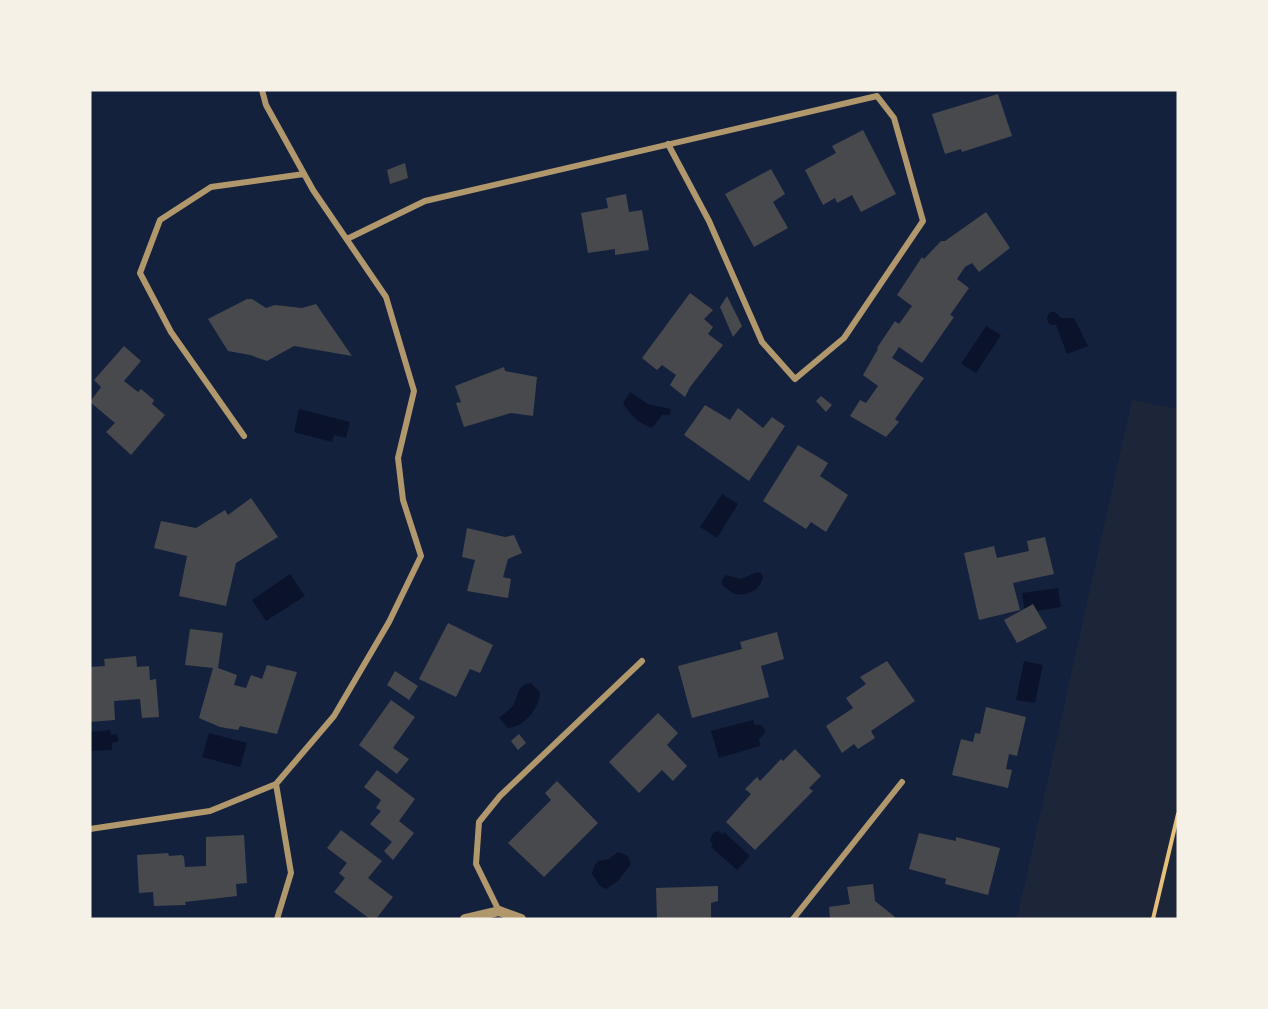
<svg xmlns="http://www.w3.org/2000/svg" width="1268" height="1009" font-family="'PT Serif',serif">
<style>
.green{fill:#1d2539}
.water{fill:#0b132b}
.building{fill:#48494c}
.lines{fill:none;stroke-linecap:round;stroke-linejoin:round}
.path{stroke:#e5c07b;stroke-width:4}
.minor{stroke:#b1986c;stroke-width:6}
.tertiary{stroke:#b1986c;stroke-width:10}
</style>
<rect width="100%" height="100%" fill="#14213d"/>
<path class="green" d="M 1132,400 L 1178,409 L 1178,919 L 1017,919 Z"/>
<path class="water" d="M 1050,312 L 1055,312 L 1061,318 L 1074,318 L 1088,346 L 1067,354 L 1056,325 L 1051,325 C 1046,321 1046,318 1050,312 Z
M 986,326 L 1001,335 L 976,373 L 961,364 Z
M 630,392 L 648,404 L 671,409 L 670,415 L 662,415 L 652,428 C 638,423 630,415 623,403 Z
M 299,409 L 350,422 L 346,438 L 334,435 L 332,442 L 294,432 Z
M 722,494 L 738,504 L 717,538 L 700,527 Z
M 757,572 L 761,573 L 763,577 C 760,591 747,596 734,594 L 722,585 L 722,580 L 726,575 L 741,579 Z
M 290,574 L 305,596 L 266,621 L 252,600 Z
M 1058,588 L 1061,607 L 1025,613 L 1022,593 Z
M 1024,661 L 1043,665 L 1035,703 L 1016,700 Z
M 531,683 L 540,692 C 540,708 524,727 508,728 L 499,718 C 503,714 511,709 514,704 C 519,693 517,685 531,683 Z
M 753,720 L 755,725 L 761,725 L 764,728 L 765,733 L 759,739 L 760,746 L 719,758 L 711,731 Z
M 110,730 L 111,735 L 116,734 L 119,739 L 117,742 L 112,743 L 112,750 L 90,751 L 90,732 Z
M 209,733 L 247,743 L 240,767 L 202,757 Z
M 718,831 L 723,834 L 724,832 L 750,856 L 737,870 L 711,847 L 713,845 L 710,840 L 713,833 Z
M 618,852 L 628,856 L 631,864 L 618,881 L 606,889 L 600,886 L 592,874 L 594,866 L 598,861 L 609,859 Z"/>
<path class="building" d="M 998,94 L 1012,136 L 962,152 L 961,149 L 945,154 L 932,114 Z
M 863,130 L 896,194 L 861,212 L 852,195 L 837,203 L 835,198 L 823,205 L 805,170 L 836,153 L 832,146 Z
M 405,163 L 408,178 L 390,184 L 387,170 Z
M 771,169 L 785,194 L 773,202 L 788,228 L 754,247 L 725,194 Z
M 626,194 L 629,212 L 642,210 L 649,250 L 615,255 L 615,249 L 588,253 L 581,213 L 608,208 L 606,198 Z
M 986,212 L 1010,248 L 979,272 L 972,263 L 965,267 L 957,279 L 969,288 L 950,315 L 954,317 L 922,363 L 899,347 L 892,358 L 924,378 L 895,419 L 899,422 L 886,437 L 850,416 L 860,400 L 866,403 L 878,386 L 863,375 L 878,349 L 877,348 L 895,321 L 899,324 L 912,306 L 897,295 L 922,257 L 924,259 L 941,241 L 945,241 Z
M 690,293 L 713,310 L 704,319 L 713,327 L 708,334 L 723,345 L 690,387 L 685,397 L 670,385 L 676,375 L 662,365 L 657,370 L 642,358 Z
M 727,296 L 742,326 L 733,337 L 720,307 Z
M 247,299 L 252,299 L 266,308 L 275,305 L 302,308 L 316,304 L 352,356 L 294,346 L 267,361 L 250,355 L 228,351 L 208,319 Z
M 124,346 L 141,361 L 124,381 L 138,392 L 141,389 L 154,400 L 152,404 L 165,415 L 131,455 L 106,432 L 115,423 L 90,402 L 101,387 L 94,380 Z
M 504,367 L 505,371 L 537,377 L 533,416 L 511,413 L 464,427 L 456,403 L 461,402 L 455,386 Z
M 821,396 L 832,405 L 826,412 L 816,401 Z
M 705,405 L 730,420 L 738,408 L 763,428 L 772,417 L 785,426 L 749,481 L 684,435 Z
M 798,445 L 828,463 L 820,476 L 848,495 L 826,532 L 811,522 L 806,529 L 763,501 Z
M 251,498 L 278,537 L 236,563 L 226,606 L 179,596 L 187,556 L 154,548 L 161,521 L 196,528 L 225,510 L 228,515 Z
M 467,528 L 505,537 L 514,535 L 522,553 L 508,559 L 503,577 L 511,579 L 508,598 L 467,591 L 475,560 L 462,557 Z
M 1045,537 L 1054,574 L 1013,583 L 1020,610 L 979,620 L 964,553 L 994,546 L 997,558 L 1029,551 L 1027,541 Z
M 1033,604 L 1047,628 L 1017,643 L 1004,620 Z
M 448,623 L 493,645 L 480,673 L 470,669 L 456,697 L 419,679 Z
M 190,629 L 223,633 L 218,668 L 237,675 L 234,685 L 246,688 L 251,675 L 262,679 L 267,665 L 297,672 L 277,734 L 240,726 L 238,730 L 220,727 L 199,718 L 213,668 L 185,665 Z
M 777,632 L 784,659 L 761,666 L 769,697 L 692,718 L 678,666 L 742,649 L 740,642 Z
M 136,656 L 137,667 L 149,666 L 150,680 L 156,679 L 159,717 L 142,718 L 140,699 L 114,701 L 115,720 L 90,722 L 90,667 L 105,666 L 104,659 Z
M 887,661 L 915,701 L 871,731 L 875,738 L 858,749 L 854,744 L 842,753 L 826,726 L 853,708 L 846,698 L 866,684 L 860,677 Z
M 395,671 L 418,686 L 409,700 L 387,685 Z
M 391,700 L 415,717 L 393,748 L 409,759 L 397,774 L 359,745 Z
M 986,707 L 1026,717 L 1017,756 L 1009,754 L 1006,769 L 1012,770 L 1008,788 L 952,775 L 961,739 L 973,742 L 975,733 L 980,734 Z
M 658,713 L 678,733 L 667,745 L 687,766 L 673,781 L 662,770 L 639,793 L 609,762 Z
M 519,734 L 526,743 L 518,750 L 511,741 Z
M 795,749 L 821,776 L 809,788 L 813,791 L 755,850 L 726,822 L 751,794 L 745,789 L 757,777 L 760,781 L 781,759 L 783,761 Z
M 377,770 L 415,799 L 399,821 L 414,833 L 393,860 L 384,851 L 392,842 L 370,824 L 381,811 L 376,808 L 381,800 L 364,787 Z
M 557,781 L 598,823 L 544,877 L 508,843 L 551,800 L 545,793 Z
M 341,830 L 382,861 L 368,878 L 393,897 L 376,919 L 370,919 L 334,892 L 345,878 L 339,873 L 347,863 L 327,848 Z
M 919,833 L 956,841 L 956,837 L 1000,848 L 988,895 L 945,884 L 946,879 L 909,869 Z
M 244,835 L 247,883 L 236,884 L 237,896 L 185,902 L 186,905 L 154,906 L 153,892 L 139,893 L 137,855 L 168,853 L 169,856 L 182,855 L 184,857 L 185,867 L 206,866 L 206,837 Z
M 873,884 L 875,901 L 895,917 L 893,919 L 830,919 L 829,907 L 850,904 L 847,887 Z
M 718,886 L 718,901 L 711,903 L 711,919 L 657,919 L 656,888 Z"/>
<g class="lines">
<path class="path" d="M 1153,919 L 1178,814"/>
<path class="minor" d="M 347,239 L 425,201 L 877,96 L 894,118 L 923,221 L 844,338 L 795,379 L 762,342 L 709,221 L 668,144
M 244,436 L 171,332 L 140,273 L 160,220 L 211,187 L 304,174
M 276,784 L 291,873 L 277,919
M 90,829 L 210,811 L 276,784 L 334,716 L 389,622 L 421,556 L 403,500 L 398,458 L 414,391 L 386,297 L 313,190 L 266,105 L 262,90
M 499,911 L 476,864 L 479,822 L 500,796 L 642,661
M 793,919 L 902,782"/>
<path class="tertiary" d="M 465,919 L 499,911 L 521,919"/>
</g>
<rect width="1268" height="1009" fill="none" stroke="#f6f1e7" stroke-width="183"/>
</svg>
